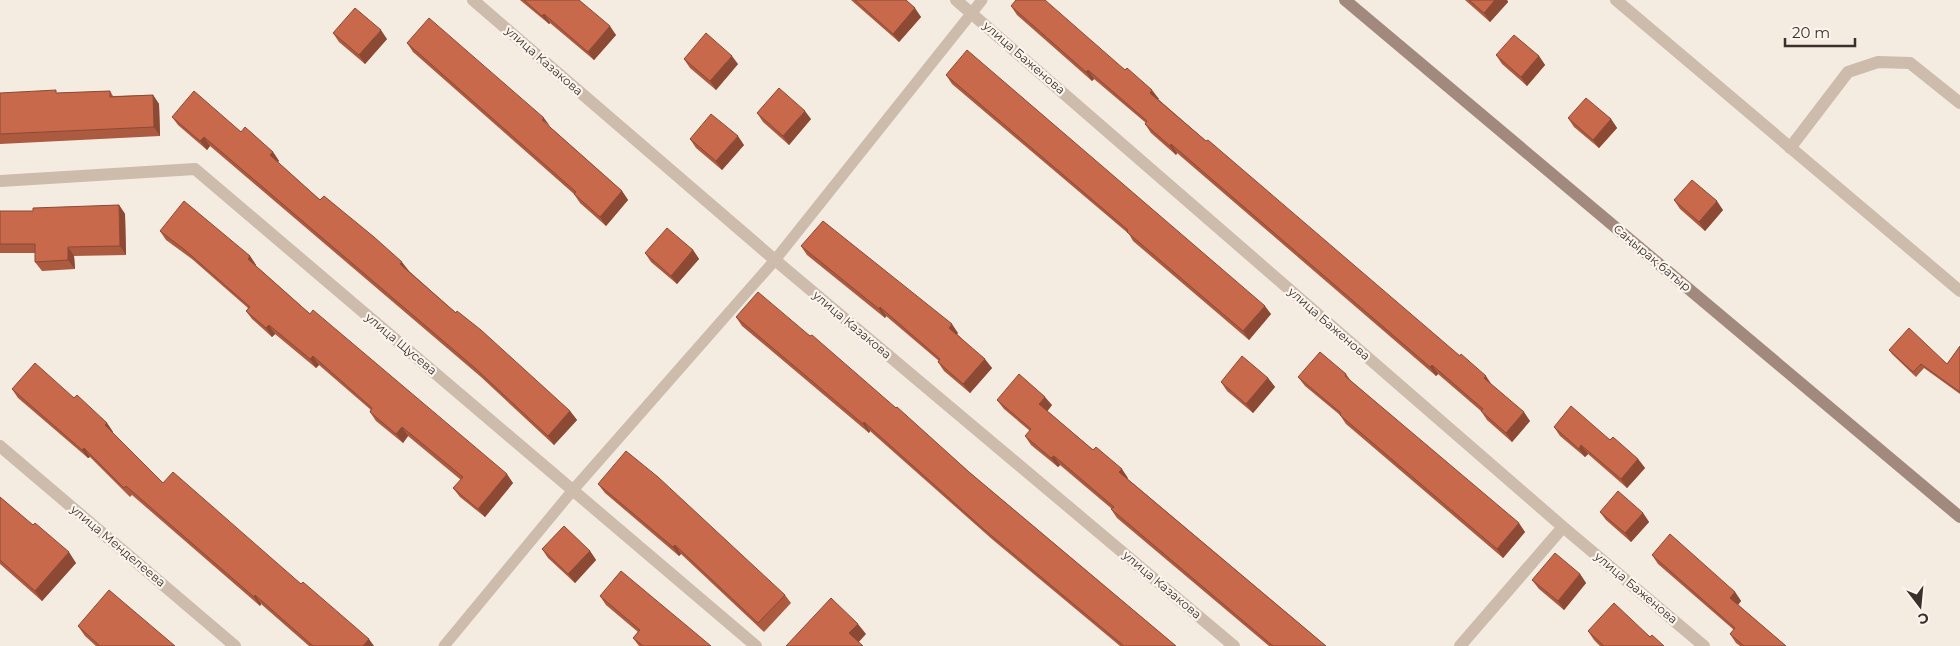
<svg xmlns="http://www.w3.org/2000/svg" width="1960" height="646" font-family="Montserrat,sans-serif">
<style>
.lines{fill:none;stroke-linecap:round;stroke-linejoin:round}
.lane{stroke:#cdbbac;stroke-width:11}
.street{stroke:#cdbbac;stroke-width:12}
.secondary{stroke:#a18a7d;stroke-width:12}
.wall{fill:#ac5a40}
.shaded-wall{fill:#8c4a34}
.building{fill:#c8694b;stroke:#8c4a34}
.labels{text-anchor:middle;stroke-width:4.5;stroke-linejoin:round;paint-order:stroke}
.street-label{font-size:12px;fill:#3b302b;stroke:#fbf5ee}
</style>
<rect width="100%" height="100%" fill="#f4ebe1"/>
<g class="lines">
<path class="lane" d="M 444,646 L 573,490 L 775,260 L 982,0"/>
<path class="street" d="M 473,0 L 775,260 L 1234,646
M 956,0 L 1563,527 L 1704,646
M 1616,0 L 1960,291
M 1790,148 L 1848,72 L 1878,62 L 1910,63 L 1960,103
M 0,181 L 195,169 L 756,646
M 0,446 L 235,646
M 1460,646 L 1563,527"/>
<path class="secondary" d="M 1345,0 L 1960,517"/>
</g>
<path class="wall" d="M 520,0 L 579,0 L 616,35 L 594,60 L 550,23 L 549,24 Z
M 851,0 L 906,0 L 921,17 L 899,42 Z
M 1465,0 L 1507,0 L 1508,2 L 1490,22 Z
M 1011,6 L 1125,70 L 1159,99 L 1158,99 L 1206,141 L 1492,385 L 1530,421 L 1512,442 L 1487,420 L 1481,411 L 1438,374 L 1436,376 L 1177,153 L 1176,155 L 1151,133 L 1145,124 L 1146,123 L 1094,79 L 1092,81 L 1017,15 Z
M 333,33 L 387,39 L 365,64 L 339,42 Z
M 407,43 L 550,127 L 622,191 L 628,200 L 606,226 L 580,203 L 574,194 L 413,52 Z
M 1496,55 L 1539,56 L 1545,65 L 1527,86 L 1502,64 Z
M 684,59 L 738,64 L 716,90 L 690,68 Z
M 946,75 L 1271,314 L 1249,340 L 1133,241 L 1129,234 L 952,84 Z
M 110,91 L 113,96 L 153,95 L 159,104 L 160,136 L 0,144 L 0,93 L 58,93 Z
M 757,113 L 811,119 L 789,145 L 763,122 Z
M 172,117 L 241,132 L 273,152 L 279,161 L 277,162 L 320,200 L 409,271 L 456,313 L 570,411 L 577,420 L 554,445 L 481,377 L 210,146 L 207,150 L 178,125 Z
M 1568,118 L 1611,119 L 1617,128 L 1599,148 L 1574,127 Z
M 690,139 L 744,145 L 722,170 L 696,148 Z
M 1674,200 L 1723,210 L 1705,231 L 1680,209 Z
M 119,205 L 125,214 L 126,255 L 74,256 L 75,269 L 42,271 L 35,262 L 35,253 L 0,253 L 0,211 L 33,211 Z
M 160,231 L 250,256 L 256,265 L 256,266 L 310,314 L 513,483 L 485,517 L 460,497 L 453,488 L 461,480 L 408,436 L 403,443 L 376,421 L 370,412 L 371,410 L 319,365 L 316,368 L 275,334 L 272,337 L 252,319 L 246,311 L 248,308 L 192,259 L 166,240 Z
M 801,246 L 958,333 L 957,334 L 992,368 L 970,393 L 944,371 L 938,362 L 939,361 L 886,316 L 885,318 L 807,255 Z
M 693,250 L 699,259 L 677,284 L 651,262 L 645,253 Z
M 736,317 L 896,408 L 969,472 L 1176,646 L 1120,646 L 993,540 L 870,431 L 869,433 L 742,326 Z
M 1960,346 L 1960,394 L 1924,368 L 1916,377 L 1892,354 L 1889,350 L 1947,364 Z
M 1346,374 L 1351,381 L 1525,532 L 1503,558 L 1346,424 L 1340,415 L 1305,386 L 1298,377 Z
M 1268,378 L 1275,387 L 1253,413 L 1227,391 L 1221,382 Z
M 12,389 L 74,398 L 107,423 L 113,432 L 113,433 L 163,483 L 301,584 L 374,646 L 309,646 L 261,604 L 260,606 L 132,495 L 130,497 L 90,457 L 88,458 L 18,398 Z
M 997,400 L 1052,405 L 1047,411 L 1326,646 L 1269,646 L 1117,518 L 1111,509 L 1112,509 L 1060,465 L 1058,467 L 1031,445 L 1025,436 L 1030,431 L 1004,409 Z
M 1554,427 L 1610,440 L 1638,459 L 1645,468 L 1627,488 L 1588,454 L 1585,457 L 1560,436 Z
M 598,484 L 785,595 L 791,603 L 764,632 L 681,554 L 679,556 L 605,493 Z
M 0,497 L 76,563 L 42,601 L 0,564 Z
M 1600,512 L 1643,513 L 1649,522 L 1631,542 L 1606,520 Z
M 542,549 L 590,551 L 596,560 L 575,583 L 548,558 Z
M 1652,555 L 1735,592 L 1741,601 L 1738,605 L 1786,646 L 1740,646 L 1736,643 L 1730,634 L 1734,630 L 1658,564 Z
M 1580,574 L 1586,583 L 1564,610 L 1539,589 L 1532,580 Z
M 600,596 L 711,646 L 639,646 L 633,638 L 638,632 L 606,605 Z
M 78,626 L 175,646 L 96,646 L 85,636 Z
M 1588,631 L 1650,637 L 1664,646 L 1600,646 L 1594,640 Z"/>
<path class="shaded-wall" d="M 1495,0 L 1507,0 L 1508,2 L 1490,22 L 1484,13 Z
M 915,8 L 921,17 L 899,42 L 893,34 Z
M 544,14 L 550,23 L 549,24 L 542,16 Z
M 610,26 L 616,35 L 594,60 L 588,52 Z
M 381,30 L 387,39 L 365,64 L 359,55 Z
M 732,56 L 738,64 L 716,90 L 710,81 Z
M 1539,56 L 1545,65 L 1527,86 L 1521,77 Z
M 1088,70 L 1094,79 L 1092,81 L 1086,72 Z
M 1152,90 L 1159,99 L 1156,101 L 1150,93 Z
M 153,95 L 159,104 L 160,136 L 154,127 Z
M 805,111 L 811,119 L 789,145 L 783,136 Z
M 544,118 L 550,126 L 542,120 Z
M 1611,119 L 1617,128 L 1599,148 L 1593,140 Z
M 738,136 L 744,145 L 722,170 L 716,161 Z
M 204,137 L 210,146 L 207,150 L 200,141 Z
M 1171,144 L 1177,153 L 1176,155 L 1170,146 Z
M 273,152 L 279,161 L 276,164 L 270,155 Z
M 622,191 L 628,200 L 606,226 L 600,217 Z
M 1717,201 L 1723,210 L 1705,231 L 1699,222 Z
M 119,205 L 125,214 L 126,255 L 120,246 Z
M 68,247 L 74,256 L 75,269 L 68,260 Z
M 693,250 L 699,259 L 677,284 L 671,276 Z
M 250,256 L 256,265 L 254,268 L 248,259 Z
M 402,262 L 409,271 L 407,273 L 400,264 Z
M 1265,306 L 1271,314 L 1249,340 L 1243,331 Z
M 880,307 L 886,316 L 885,318 L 879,309 Z
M 952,324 L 958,333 L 955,336 L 949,328 Z
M 269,325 L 275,334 L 272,337 L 266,328 Z
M 313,356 L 319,365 L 316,368 L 310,359 Z
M 985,359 L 992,368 L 970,393 L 963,384 Z
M 1432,365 L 1438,374 L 1436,376 L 1430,367 Z
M 1486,376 L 1492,385 L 1490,387 L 1484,378 Z
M 1268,378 L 1275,387 L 1253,413 L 1246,404 Z
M 1045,397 L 1052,405 L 1046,413 L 1039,404 Z
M 570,411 L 577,420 L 554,445 L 548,436 Z
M 1524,412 L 1530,421 L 1512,442 L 1506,433 Z
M 864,422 L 870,431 L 869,433 L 863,424 Z
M 107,423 L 113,432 L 111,434 L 105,425 Z
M 402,427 L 408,436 L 403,443 L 396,434 Z
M 1581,445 L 1588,454 L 1585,457 L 1579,449 Z
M 84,448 L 90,457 L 88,458 L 82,450 Z
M 1054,456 L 1060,465 L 1058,467 L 1051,458 Z
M 1638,459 L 1645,468 L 1627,488 L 1621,479 Z
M 1122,469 L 1128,478 L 1126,481 L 1119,472 Z
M 507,474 L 513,483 L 485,517 L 478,509 Z
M 1643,513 L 1649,522 L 1631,542 L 1625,533 Z
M 1519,523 L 1525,532 L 1503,558 L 1497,549 Z
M 675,545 L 681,554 L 679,556 L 673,547 Z
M 590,551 L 596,560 L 575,583 L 568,574 Z
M 69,552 L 76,563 L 42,601 L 35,591 Z
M 1580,574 L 1586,583 L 1564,610 L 1558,601 Z
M 1735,592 L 1741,601 L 1736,607 L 1730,598 Z
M 255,595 L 261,604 L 260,606 L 254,597 Z
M 858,624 L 866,634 L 857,644 L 849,633 Z
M 369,639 L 374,646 L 363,646 Z"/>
<path class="building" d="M 524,0 L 579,0 L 610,26 L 588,52 L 544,14 L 542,16 Z
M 855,0 L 906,0 L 915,8 L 893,34 Z
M 1016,0 L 1045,0 L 1125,70 L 1127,68 L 1152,90 L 1150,93 L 1206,141 L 1208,140 L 1460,356 L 1461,354 L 1486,376 L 1484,378 L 1524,412 L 1506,433 L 1481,411 L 1483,409 L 1432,365 L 1430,367 L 1171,144 L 1170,146 L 1145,124 L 1147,121 L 1088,70 L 1086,72 L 1011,6 Z
M 1469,0 L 1495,0 L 1484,13 Z
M 355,8 L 381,30 L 359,55 L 333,33 Z
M 429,18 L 544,118 L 542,120 L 622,191 L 600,217 L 574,194 L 576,192 L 407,43 Z
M 706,33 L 732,56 L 710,81 L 684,59 Z
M 1514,35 L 1539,56 L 1521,77 L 1496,55 Z
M 967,50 L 1265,306 L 1243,331 L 1127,232 L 1128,230 L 946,75 Z
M 779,88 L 805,111 L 783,136 L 757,113 Z
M 56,90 L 56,93 L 110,91 L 110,97 L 153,95 L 154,127 L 0,134 L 0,93 Z
M 194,91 L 241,132 L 245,127 L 273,152 L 270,155 L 320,200 L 324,196 L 374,237 L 402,262 L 400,264 L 456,313 L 457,311 L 481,330 L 570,411 L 548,436 L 475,368 L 204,137 L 200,141 L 172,117 Z
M 1586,98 L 1611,119 L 1593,140 L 1568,118 Z
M 711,114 L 738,136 L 716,161 L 690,139 Z
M 1692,180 L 1717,201 L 1699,222 L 1674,200 Z
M 184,201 L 250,256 L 248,259 L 310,314 L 313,310 L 507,474 L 478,509 L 453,488 L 463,477 L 402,427 L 396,434 L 370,412 L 372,408 L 313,356 L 310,359 L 269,325 L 266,328 L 246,311 L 250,307 L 185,250 L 160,231 Z
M 119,205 L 120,246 L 68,247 L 68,260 L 35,262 L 35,244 L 0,244 L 0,211 L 33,211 L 33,208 Z
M 823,221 L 952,324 L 949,328 L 985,359 L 963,384 L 938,362 L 940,359 L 880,307 L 879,309 L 801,246 Z
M 667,228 L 693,250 L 671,276 L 645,253 Z
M 758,292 L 810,336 L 812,335 L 896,408 L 897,407 L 969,472 L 1176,646 L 1124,646 L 986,531 L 864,422 L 863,424 L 736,317 Z
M 1909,328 L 1947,364 L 1960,346 L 1960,392 L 1921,364 L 1913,372 L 1889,350 Z
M 1320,352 L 1346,374 L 1345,376 L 1519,523 L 1497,549 L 1340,415 L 1341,413 L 1298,377 Z
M 1242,356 L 1268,378 L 1246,404 L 1221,382 Z
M 35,363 L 74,398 L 77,395 L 107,423 L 105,425 L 163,483 L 173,472 L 301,584 L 303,582 L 369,639 L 363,646 L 313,646 L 255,595 L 254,597 L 126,486 L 124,488 L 84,448 L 82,450 L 12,389 Z
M 1019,374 L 1045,397 L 1039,404 L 1093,450 L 1096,447 L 1122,469 L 1119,472 L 1326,646 L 1273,646 L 1111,509 L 1114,507 L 1054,456 L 1051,458 L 1025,436 L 1031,429 L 997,400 Z
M 1571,406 L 1610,440 L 1613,437 L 1638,459 L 1621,479 L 1581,445 L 1579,449 L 1554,427 Z
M 626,451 L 658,477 L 785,595 L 758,623 L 675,545 L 673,547 L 598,484 Z
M 1618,491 L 1643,513 L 1625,533 L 1600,512 Z
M 0,497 L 33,525 L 35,523 L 69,552 L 35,591 L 0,560 Z
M 564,526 L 590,551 L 568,574 L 542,549 Z
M 1670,534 L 1735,592 L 1730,598 L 1786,646 L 1744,646 L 1730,634 L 1735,628 L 1652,555 Z
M 1555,553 L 1580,574 L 1558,601 L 1532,580 Z
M 621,571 L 711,646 L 643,646 L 633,638 L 640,630 L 600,596 Z
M 109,590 L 175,646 L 100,646 L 78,626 Z
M 831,598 L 858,624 L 849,633 L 863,646 L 786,646 Z
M 1614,603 L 1650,637 L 1652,635 L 1664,646 L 1604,646 L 1588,631 Z"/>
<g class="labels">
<g class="street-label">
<text transform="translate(1024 58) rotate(41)" y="4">улица Баженова</text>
<text transform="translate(544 61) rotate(41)" y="4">улица Казакова</text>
<text transform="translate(1652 258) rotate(40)" y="4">Саңырақ батыр</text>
<text transform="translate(1329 324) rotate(41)" y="4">улица Баженова</text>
<text transform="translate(852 325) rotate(40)" y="4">улица Казакова</text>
<text transform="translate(401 344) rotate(40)" y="4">улица Щусева</text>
<text transform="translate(118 546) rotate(40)" y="4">улица Менделеева</text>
<text transform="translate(1162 585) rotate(40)" y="4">улица Казакова</text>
<text transform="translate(1636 588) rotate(40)" y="4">улица Баженова</text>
</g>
</g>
<g transform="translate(1920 606) rotate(164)" stroke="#fbf5ee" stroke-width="4" paint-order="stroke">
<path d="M0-4L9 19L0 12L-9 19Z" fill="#3b302b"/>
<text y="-8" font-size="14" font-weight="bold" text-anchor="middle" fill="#3b302b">С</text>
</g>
<path d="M1785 38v8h70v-8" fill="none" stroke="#3b302b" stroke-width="2.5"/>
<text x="1792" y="38" font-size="15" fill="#3b302b" stroke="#fbf5ee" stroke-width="4" paint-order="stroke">20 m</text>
</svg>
